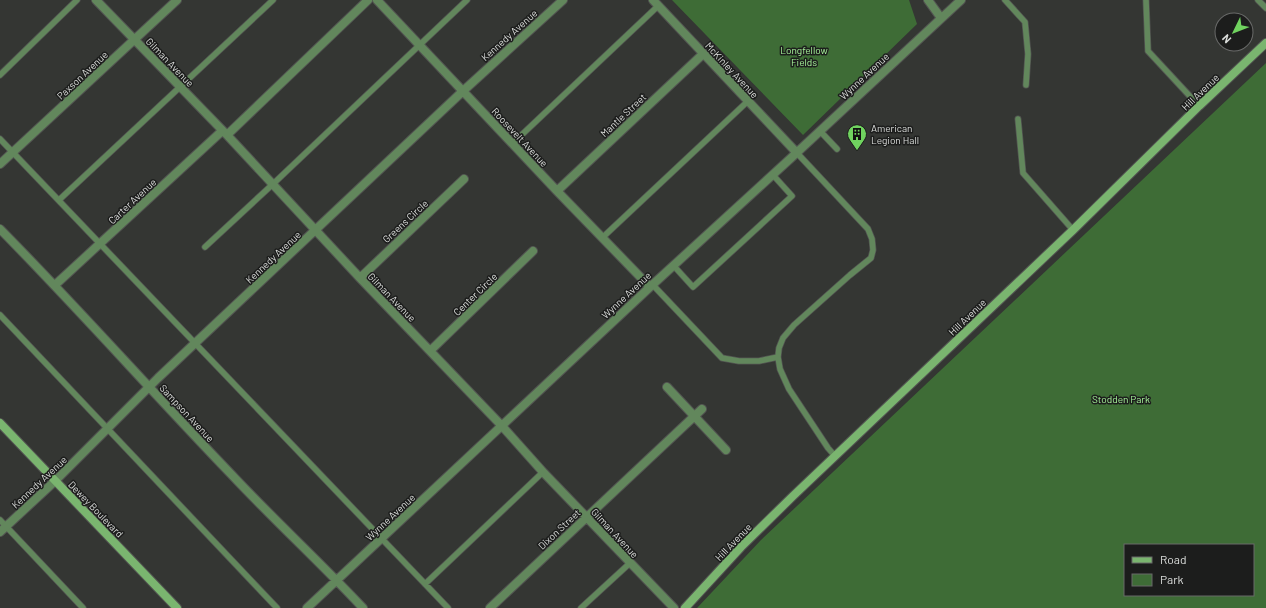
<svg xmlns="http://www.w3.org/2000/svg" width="1266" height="608" font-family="Barlow,sans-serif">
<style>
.green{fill:#3e6c36;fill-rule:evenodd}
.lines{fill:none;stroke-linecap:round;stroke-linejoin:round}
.lane-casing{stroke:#525451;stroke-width:7}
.street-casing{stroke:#525451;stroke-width:10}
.secondary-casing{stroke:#525451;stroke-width:10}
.lane{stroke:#62875c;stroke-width:5.5}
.street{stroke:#62875c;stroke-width:8}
.secondary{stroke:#7ab56f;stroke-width:8}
.labels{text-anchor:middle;stroke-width:3;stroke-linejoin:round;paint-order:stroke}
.street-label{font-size:10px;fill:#dcdedc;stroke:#1c1d1c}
.park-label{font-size:10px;fill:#a7f49a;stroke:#1c1d1c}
.poi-label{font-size:10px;fill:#dcdedc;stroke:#1c1d1c;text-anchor:start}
</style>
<rect width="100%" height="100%" fill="#343633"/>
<path class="green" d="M 672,0 L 909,0 L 917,24 L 803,135 Z
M 1266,63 L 1266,608 L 697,608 L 761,540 ZM 1125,545 L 1253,545 L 1253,595 L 1125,595 Z"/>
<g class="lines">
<defs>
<path id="lane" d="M 1005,0 L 1025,22 L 1028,54 L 1026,85
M 1146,0 L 1148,51 L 1199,106
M 1258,0 L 1266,8
M 0,75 L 77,0
M 1018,119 L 1023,173 L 1073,230
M 820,131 L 837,149
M 0,139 L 448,608
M 512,144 L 658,6
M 59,200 L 273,0
M 602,238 L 748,101
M 205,247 L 273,184 L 467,0
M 673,265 L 693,287 L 792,196 L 773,175
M 652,284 L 722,358 L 739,361 L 759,361 L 778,357 L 779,348 L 783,338 L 794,325 L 850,275 L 871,258 L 873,250 L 872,239 L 868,229 L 797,153
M 0,315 L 277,608
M 778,357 L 780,369 L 789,389 L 828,448 L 835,456
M 0,520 L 83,608
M 425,584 L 543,472
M 581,608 L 630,563"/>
<path id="street" d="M 96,0 L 227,135 L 360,278 L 502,426 L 543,472 L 674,608
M 377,0 L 557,191 L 650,287
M 653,0 L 797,153
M 928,0 L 941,18
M 227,135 L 368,0
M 0,164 L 177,0
M 557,191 L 703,54
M 0,229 C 79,309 153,393 231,474 C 274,520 320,562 363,608
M 360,278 L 464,179
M 55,285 L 222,131
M 430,351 L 533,251
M 667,387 L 726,450
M 0,532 L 55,481 L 158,378 L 463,91 L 563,0
M 307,608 L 650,287 L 791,158 L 961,0
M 490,608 L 702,409"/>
<path id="secondary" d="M 0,423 L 177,608
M 685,608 L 741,547 L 793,496 L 1073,230 L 1199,106 L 1266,43"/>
</defs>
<use href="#lane" class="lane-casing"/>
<use href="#street" class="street-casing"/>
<use href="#secondary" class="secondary-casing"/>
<use href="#lane" class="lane"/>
<use href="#street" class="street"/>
<use href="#secondary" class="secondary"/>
</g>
<defs>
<symbol id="building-pin" viewBox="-11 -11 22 30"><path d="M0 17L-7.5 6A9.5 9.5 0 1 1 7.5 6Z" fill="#70d35f" stroke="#1c1d1c"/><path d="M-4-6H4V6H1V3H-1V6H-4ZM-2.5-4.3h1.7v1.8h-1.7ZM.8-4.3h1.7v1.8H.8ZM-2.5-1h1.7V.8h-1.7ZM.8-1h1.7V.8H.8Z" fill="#111"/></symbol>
</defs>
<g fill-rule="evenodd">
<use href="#building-pin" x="846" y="123" width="22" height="30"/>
</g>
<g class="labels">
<g class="street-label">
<text transform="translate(509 35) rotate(-42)" y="4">Kennedy Avenue</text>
<text transform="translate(170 62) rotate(46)" y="4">Gilman Avenue</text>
<text transform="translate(732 70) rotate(47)" y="4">McKinley Avenue</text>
<text transform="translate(82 75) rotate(-43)" y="4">Paxson Avenue</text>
<text transform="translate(864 76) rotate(-43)" y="4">Wynne Avenue</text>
<text transform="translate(1200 92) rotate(-44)" y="4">Hill Avenue</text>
<text transform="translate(623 115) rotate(-43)" y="4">Mantle Street</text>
<text transform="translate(520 137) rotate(47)" y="4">Roosevelt Avenue</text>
<text transform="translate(132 201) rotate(-43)" y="4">Carter Avenue</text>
<text transform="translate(405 221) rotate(-43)" y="4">Greens Circle</text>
<text transform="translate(273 257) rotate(-43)" y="4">Kennedy Avenue</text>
<text transform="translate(475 294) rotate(-44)" y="4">Center Circle</text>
<text transform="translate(626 295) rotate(-43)" y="4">Wynne Avenue</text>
<text transform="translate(392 297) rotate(46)" y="4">Gilman Avenue</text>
<text transform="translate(967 317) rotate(-44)" y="4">Hill Avenue</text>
<text transform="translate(187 413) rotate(47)" y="4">Sampson Avenue</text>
<text transform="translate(39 482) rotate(-43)" y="4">Kennedy Avenue</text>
<text transform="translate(96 509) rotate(46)" y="4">Dewey Boulevard</text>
<text transform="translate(390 517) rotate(-43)" y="4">Wynne Avenue</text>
<text transform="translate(559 529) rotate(-43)" y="4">Dixon Street</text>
<text transform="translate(615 533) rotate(47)" y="4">Gilman Avenue</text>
<text transform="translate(733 542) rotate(-46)" y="4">Hill Avenue</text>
</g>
<g class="park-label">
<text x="804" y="54">Longfellow<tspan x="804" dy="12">Fields</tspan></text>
<text x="1121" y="403">Stodden Park</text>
</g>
<g class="poi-label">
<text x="871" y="132">American<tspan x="871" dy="12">Legion Hall</tspan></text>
</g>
</g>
<rect x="1124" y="544" width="130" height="52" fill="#1c1d1c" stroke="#696a69"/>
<rect x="1132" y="557" width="20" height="6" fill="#7ab56f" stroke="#696a69"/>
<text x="1160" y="564" font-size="12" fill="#dcdedc">Road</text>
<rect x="1132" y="574" width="20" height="12" fill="#3e6c36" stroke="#696a69"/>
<text x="1160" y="584" font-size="12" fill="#dcdedc">Park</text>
<g transform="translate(1234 32) rotate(227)"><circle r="19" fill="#1c1d1c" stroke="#696a69"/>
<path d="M0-3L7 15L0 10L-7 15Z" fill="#70d35f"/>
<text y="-6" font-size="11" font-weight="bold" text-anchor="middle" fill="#dcdedc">N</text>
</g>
</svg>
